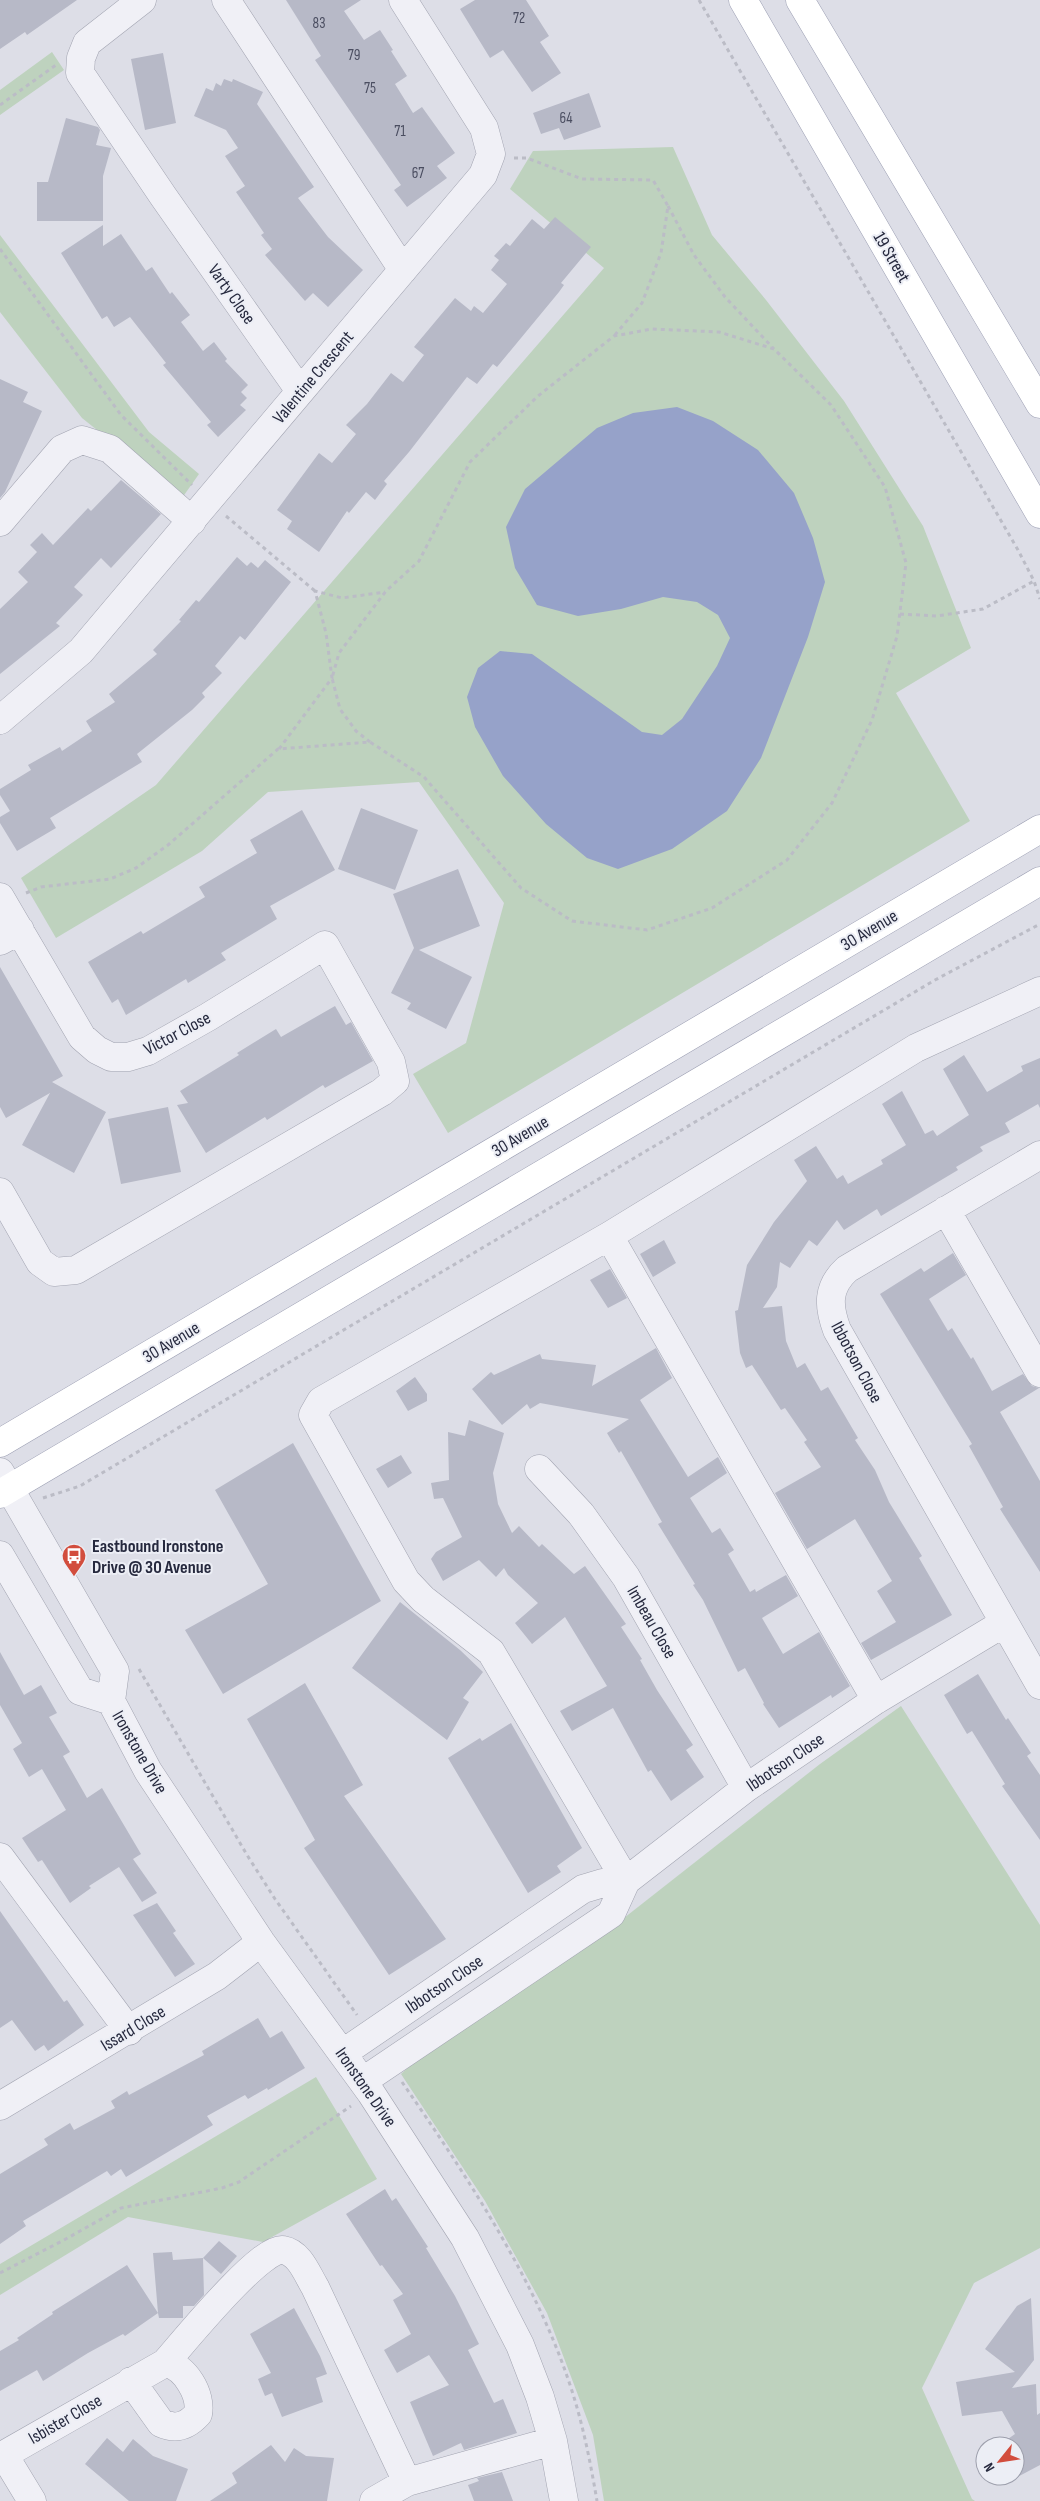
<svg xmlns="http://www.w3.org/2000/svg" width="1040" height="2501" font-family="'Sofia Sans Condensed',sans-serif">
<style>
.green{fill:#bed2be}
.water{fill:#96a2c9}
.building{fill:#b7b9c7}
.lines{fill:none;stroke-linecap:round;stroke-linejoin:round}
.minor-casing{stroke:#a2a4b1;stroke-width:29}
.major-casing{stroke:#9c9fb3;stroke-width:29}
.path{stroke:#bbbcc6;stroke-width:3;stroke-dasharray:4 4;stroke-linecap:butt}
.minor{stroke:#f0f0f6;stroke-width:28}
.major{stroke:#fff;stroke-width:28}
.labels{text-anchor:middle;stroke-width:4;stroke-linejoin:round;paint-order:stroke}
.number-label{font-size:15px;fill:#4a4d60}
.street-label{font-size:18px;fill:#26293e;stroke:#eceef5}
.poi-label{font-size:18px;font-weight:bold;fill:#26293e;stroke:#eceef5;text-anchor:start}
</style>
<rect width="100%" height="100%" fill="#dddee7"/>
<path class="green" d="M 52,52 L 64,70 L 0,115 L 0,90 Z
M 673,147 L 712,235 L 766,300 L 844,401 L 923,526 L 971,648 L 896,693 L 970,821 L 448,1133 L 413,1074 L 466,1043 L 504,903 L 419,782 L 268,792 L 202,851 L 56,938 L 21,878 L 156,785 L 604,268 L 510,189 L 533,151 Z
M 0,235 L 149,432 L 199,474 L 182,498 L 82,418 L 0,312 Z
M 901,1706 L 1040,1925 L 1040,2248 L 974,2283 L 922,2388 L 972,2499 L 975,2501 L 604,2501 L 593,2435 L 547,2313 L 485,2201 L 401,2074 L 411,2065 L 596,1940 L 820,1764 Z
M 316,2077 L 377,2179 L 263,2242 L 128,2217 L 0,2295 L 0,2264 Z"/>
<path class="water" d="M 677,407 L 713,421 L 758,450 L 794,493 L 813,538 L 825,582 L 808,637 L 761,758 L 727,811 L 672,849 L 618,869 L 587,858 L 546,824 L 503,776 L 475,727 L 467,697 L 478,668 L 500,651 L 532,654 L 642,732 L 662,735 L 682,719 L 717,666 L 730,638 L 718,615 L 697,602 L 663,597 L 621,609 L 578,616 L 537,605 L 515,568 L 506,527 L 525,489 L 597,428 L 633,413 Z"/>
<path class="building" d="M 0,0 L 77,0 L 27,35 L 25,32 L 0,49 Z
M 286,0 L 361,0 L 344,11 L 364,40 L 380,30 L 393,50 L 391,51 L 407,76 L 395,84 L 413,113 L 422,107 L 455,153 L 437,166 L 447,178 L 407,207 L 394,190 L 401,185 L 315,60 L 321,56 Z
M 475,0 L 526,0 L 549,36 L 540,42 L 561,73 L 532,92 L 503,50 L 490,58 L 460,9 Z
M 163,53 L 176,123 L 145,130 L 131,59 Z
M 224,79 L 232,82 L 233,79 L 263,92 L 257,104 L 314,187 L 298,198 L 328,237 L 363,270 L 328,307 L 313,293 L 305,301 L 265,255 L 272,249 L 261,235 L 264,233 L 236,192 L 245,186 L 225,156 L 238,148 L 226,130 L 194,116 L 206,88 L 213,91 L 216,83 L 221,86 Z
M 589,93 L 601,127 L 564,140 L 559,128 L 541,134 L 533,113 Z
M 66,118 L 98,127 L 100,130 L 96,145 L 111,148 L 103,176 L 103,221 L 37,221 L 37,182 L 48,182 Z
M 555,217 L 591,247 L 561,283 L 564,285 L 559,292 L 497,367 L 493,364 L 477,384 L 467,377 L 409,452 L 384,481 L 387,484 L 375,500 L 366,492 L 349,513 L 347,511 L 319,552 L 287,529 L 292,521 L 277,510 L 319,453 L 332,463 L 356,434 L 346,425 L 367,404 L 391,373 L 403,382 L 424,355 L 414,347 L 455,298 L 471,311 L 474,306 L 483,313 L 507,284 L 491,270 L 499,260 L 494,256 L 506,243 L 510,246 L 532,219 L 544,229 Z
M 103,225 L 103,246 L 121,234 L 146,271 L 152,267 L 170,294 L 172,292 L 190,315 L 181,322 L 203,351 L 214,342 L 227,359 L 225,361 L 248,385 L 241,392 L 247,398 L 240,405 L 246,410 L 218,437 L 207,425 L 211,422 L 163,365 L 166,363 L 130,317 L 114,327 L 107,316 L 102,319 L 61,253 Z
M 0,379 L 28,392 L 23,402 L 42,411 L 5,492 L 0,498 Z
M 121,480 L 161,514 L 111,568 L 101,558 L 74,587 L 83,595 L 56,623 L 60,626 L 0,674 L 0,609 L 28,582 L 18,572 L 37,552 L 30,545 L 42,533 L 53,545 L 88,508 L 91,511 Z
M 237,557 L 247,566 L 251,562 L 258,568 L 265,560 L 291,582 L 245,640 L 240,636 L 215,666 L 222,673 L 202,693 L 205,697 L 192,710 L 137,754 L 142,762 L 50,818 L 56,828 L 17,851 L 0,823 L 0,817 L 10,811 L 0,795 L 0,789 L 31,770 L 28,765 L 60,747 L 62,751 L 92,731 L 86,721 L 115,702 L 109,694 L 157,654 L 153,650 L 181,621 L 179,620 L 196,600 L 199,602 Z
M 361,808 L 418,830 L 395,890 L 338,869 Z
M 302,810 L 335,870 L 270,906 L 277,919 L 221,953 L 226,960 L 188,983 L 186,979 L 126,1015 L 118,999 L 112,1003 L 88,962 L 141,931 L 143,934 L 205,897 L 199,887 L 257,853 L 250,840 Z
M 458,869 L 480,926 L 419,950 L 472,977 L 446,1029 L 407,1009 L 411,1003 L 391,993 L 414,948 L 393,894 Z
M 0,967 L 63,1076 L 52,1082 L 106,1112 L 74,1173 L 22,1145 L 50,1093 L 6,1118 L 0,1107 Z
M 335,1006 L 346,1025 L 351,1022 L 373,1061 L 325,1088 L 323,1085 L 267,1120 L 265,1117 L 206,1153 L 177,1105 L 188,1103 L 180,1091 L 239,1055 L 237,1053 L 276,1029 L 281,1037 Z
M 964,1055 L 987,1092 L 1023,1071 L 1021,1066 L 1040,1058 L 1040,1108 L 1038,1104 L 1005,1123 L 1010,1132 L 980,1147 L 983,1151 L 956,1167 L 958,1170 L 881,1216 L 877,1209 L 844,1230 L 837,1220 L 817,1246 L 809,1240 L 790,1268 L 780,1262 L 777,1287 L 763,1308 L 782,1306 L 786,1341 L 797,1368 L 805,1363 L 821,1391 L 828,1387 L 858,1438 L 855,1440 L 875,1470 L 889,1502 L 922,1556 L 919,1558 L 952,1615 L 871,1660 L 861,1643 L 896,1622 L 877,1591 L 892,1581 L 855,1519 L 807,1549 L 775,1493 L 821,1467 L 804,1442 L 807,1440 L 785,1408 L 781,1410 L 752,1365 L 746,1368 L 740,1353 L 735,1311 L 738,1310 L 747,1265 L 774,1222 L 807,1181 L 794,1160 L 816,1146 L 837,1179 L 843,1175 L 848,1184 L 883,1164 L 881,1160 L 906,1145 L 882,1104 L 902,1091 L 925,1134 L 933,1130 L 937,1136 L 969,1115 L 943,1069 Z
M 168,1107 L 181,1172 L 121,1184 L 108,1119 Z
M 664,1240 L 676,1263 L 653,1277 L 640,1254 Z
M 953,1253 L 966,1275 L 929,1299 L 948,1331 L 952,1328 L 971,1359 L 973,1357 L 992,1391 L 1023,1374 L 1032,1386 L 1039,1388 L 1000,1412 L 1040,1481 L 1040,1572 L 1000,1509 L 1003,1507 L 969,1446 L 972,1444 L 880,1294 L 921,1268 L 924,1272 Z
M 610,1269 L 627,1298 L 608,1308 L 590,1280 Z
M 656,1348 L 672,1378 L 640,1400 L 688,1477 L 718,1457 L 727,1473 L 690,1498 L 712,1533 L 720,1528 L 734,1550 L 728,1554 L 750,1592 L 755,1589 L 756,1592 L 786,1575 L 798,1596 L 762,1618 L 783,1654 L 819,1632 L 850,1686 L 832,1698 L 831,1695 L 779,1728 L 763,1704 L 764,1703 L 745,1668 L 738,1672 L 703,1600 L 693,1585 L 695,1584 L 658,1524 L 662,1522 L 621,1451 L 619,1453 L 607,1433 L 629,1419 L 540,1403 L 530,1409 L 527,1404 L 502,1425 L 472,1389 L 491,1372 L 494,1375 L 540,1354 L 542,1359 L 596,1365 L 592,1386 Z
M 415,1377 L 427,1394 L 427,1401 L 408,1411 L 396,1391 Z
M 469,1420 L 504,1433 L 493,1473 L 498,1504 L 512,1533 L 519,1526 L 539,1547 L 542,1544 L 574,1574 L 585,1566 L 626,1624 L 621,1627 L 642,1659 L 640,1660 L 657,1690 L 693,1745 L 686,1750 L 704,1777 L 671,1801 L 651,1770 L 648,1772 L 613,1708 L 572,1731 L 560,1711 L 607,1686 L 565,1617 L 532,1644 L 515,1623 L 538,1603 L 508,1575 L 504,1568 L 496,1577 L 479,1560 L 443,1581 L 431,1559 L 436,1552 L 462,1537 L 443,1498 L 434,1499 L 431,1483 L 449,1480 L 448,1432 L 465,1436 Z
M 293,1443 L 381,1601 L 223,1694 L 185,1630 L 268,1584 L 215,1490 Z
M 401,1455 L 412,1473 L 388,1488 L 376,1469 Z
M 400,1602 L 460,1650 L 483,1672 L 463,1698 L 469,1702 L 447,1740 L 352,1668 Z
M 0,1652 L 24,1695 L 41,1685 L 57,1713 L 49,1717 L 70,1752 L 63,1756 L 87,1798 L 102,1788 L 141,1854 L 133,1859 L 157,1893 L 142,1902 L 119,1867 L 89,1886 L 91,1888 L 70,1903 L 42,1860 L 38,1862 L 22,1838 L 66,1810 L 42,1769 L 29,1777 L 13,1749 L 22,1743 L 0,1705 Z
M 978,1674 L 1006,1720 L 1008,1718 L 1031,1753 L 1027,1756 L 1040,1775 L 1040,1840 L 1002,1786 L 1005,1784 L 972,1731 L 967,1734 L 944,1695 Z
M 305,1683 L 363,1785 L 344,1796 L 446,1939 L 389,1975 L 304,1848 L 315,1840 L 247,1719 Z
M 511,1723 L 582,1848 L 557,1866 L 561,1872 L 528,1893 L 448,1758 L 480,1738 L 482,1741 Z
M 157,1903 L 176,1931 L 173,1933 L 195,1964 L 175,1977 L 133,1915 Z
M 0,1911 L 64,2002 L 67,2000 L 84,2025 L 48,2051 L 44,2045 L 35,2051 L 12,2020 L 0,2028 Z
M 258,2018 L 270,2038 L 282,2031 L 305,2068 L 268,2090 L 267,2088 L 248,2099 L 245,2095 L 207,2116 L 213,2125 L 126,2177 L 121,2169 L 111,2176 L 107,2171 L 23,2221 L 26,2226 L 0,2244 L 0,2174 L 48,2145 L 44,2139 L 70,2123 L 74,2130 L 115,2108 L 111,2101 L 127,2091 L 129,2095 L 204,2055 L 202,2051 Z
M 385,2189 L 392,2201 L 396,2198 L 428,2247 L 426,2248 L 455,2296 L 479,2344 L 468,2350 L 494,2403 L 503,2399 L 517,2433 L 464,2450 L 461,2443 L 433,2456 L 410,2402 L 449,2385 L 429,2355 L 397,2373 L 384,2350 L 411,2334 L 393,2300 L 403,2294 L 382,2265 L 380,2266 L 346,2214 Z
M 219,2241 L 237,2256 L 221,2274 L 203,2258 Z
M 172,2252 L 173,2260 L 203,2258 L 204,2295 L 194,2306 L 183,2306 L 183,2318 L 159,2318 L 158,2313 L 125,2336 L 123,2334 L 88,2353 L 43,2381 L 37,2370 L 0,2391 L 0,2351 L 19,2340 L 17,2338 L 53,2314 L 52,2312 L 127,2265 L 158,2313 L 153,2253 Z
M 1031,2298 L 1034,2360 L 1012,2388 L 1036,2384 L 1037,2415 L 1040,2413 L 1040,2465 L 1006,2483 L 1002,2476 L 1015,2476 L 1015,2446 L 998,2446 L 1015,2434 L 1002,2411 L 962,2416 L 956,2382 L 1015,2372 L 985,2349 L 1017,2306 Z
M 294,2308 L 320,2356 L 327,2374 L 316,2378 L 323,2402 L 282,2417 L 272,2393 L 265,2396 L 258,2379 L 271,2373 L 250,2334 Z
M 107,2438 L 123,2452 L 133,2439 L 153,2456 L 188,2469 L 176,2501 L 129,2501 L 85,2464 Z
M 271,2445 L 285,2462 L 294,2448 L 306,2456 L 334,2458 L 327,2501 L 210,2501 L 237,2483 L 232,2473 Z
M 502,2472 L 513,2501 L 474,2501 L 468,2485 L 479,2481 L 477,2478 Z"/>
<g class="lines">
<defs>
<path id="minor" d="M 142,0 L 87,43 L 81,58 L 80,73 L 163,196 L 300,391
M 226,0 L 403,270
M 0,522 L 62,449 L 82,440 L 110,449 L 192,521
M 0,720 L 81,651 L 483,175 L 491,154 L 484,128 L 403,0
M 0,897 L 82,1037 L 97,1050 L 111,1057 L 128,1057 L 148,1051 L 208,1017 L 325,945 L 391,1062 L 395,1081 L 382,1092 L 76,1270 L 54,1272 L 40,1262 L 0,1192
M 0,941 L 20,930
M 1040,1155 L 847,1269 C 827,1287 828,1306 837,1330 L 1040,1685
M 946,1210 L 1040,1373
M 609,1236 L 876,1700
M 539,1469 L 581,1514 L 626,1577 L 746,1788
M 0,1472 L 115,1671 L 111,1701 L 148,1771 L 261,1942 L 371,2093 L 465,2238 L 520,2345 L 540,2397 L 553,2441 L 564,2501
M 0,1555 L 80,1691 L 111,1701
M 0,1857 L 129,2031
M 626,1881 L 491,1652 L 423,1599 L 406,1581 L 313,1415 L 321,1401 L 609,1236 L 916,1048 L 1040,991
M 343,2053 L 583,1889 L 603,1883 L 626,1881
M 363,2081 L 611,1914 L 626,1881 L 746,1788 L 876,1700 L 1004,1623
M 0,2106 L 217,1976 L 261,1942
M 165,2363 C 182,2344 261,2246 283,2250 C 300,2253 307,2274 315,2287 L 407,2482
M 4,2455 L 32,2501
M 0,2457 L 165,2363 C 185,2366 202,2395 198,2414 C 187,2426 176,2430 161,2423 L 131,2381
M 374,2501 L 407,2482 L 553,2441"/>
<path id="major" d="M 743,0 L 1040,514
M 800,0 L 1040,404
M 0,1443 L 1040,829
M 0,1494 L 1040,881"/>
</defs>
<use href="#minor" class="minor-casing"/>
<use href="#major" class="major-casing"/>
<path class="path" d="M 699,0 L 1018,550 L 1034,581 L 1040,599
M 0,105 L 56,65
M 514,158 L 527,158 L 582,179 L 653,180 L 668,206 L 661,253 L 642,303 L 614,336
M 668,206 L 694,255 L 725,297 L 774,349
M 0,249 L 121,415 L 192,485
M 226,516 L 315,591
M 900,614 L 937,616 L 983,609 L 1034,581
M 279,749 L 332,678 L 326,633 L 315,591 L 342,598 L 385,592
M 26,893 L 41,887 L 110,879 L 136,868 L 168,845 L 278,749 L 370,742 L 424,777 L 521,888 L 572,921 L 647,930 L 712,908 L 787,860 L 832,803 L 872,720 L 897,636 L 906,563 L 885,487 L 831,405 L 774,349 L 719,332 L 652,329 L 614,336 L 538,396 L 470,462 L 419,561 L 386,591 L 339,653 L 332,678 L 340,709 L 356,731 L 370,742
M 43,1498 L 80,1486 L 935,980 L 1040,924
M 139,1669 L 247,1855 L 275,1899 L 357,2015
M 402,2082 C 464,2172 533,2276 568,2379 C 582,2419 590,2460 597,2501
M 0,2273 L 64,2240 L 121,2208 L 222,2188 L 239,2182 L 351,2106"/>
<use href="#minor" class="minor"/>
<use href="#major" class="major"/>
</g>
<defs>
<symbol id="bus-pin" viewBox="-11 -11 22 30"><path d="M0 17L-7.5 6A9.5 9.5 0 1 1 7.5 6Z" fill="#d24d3d" stroke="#eceef5"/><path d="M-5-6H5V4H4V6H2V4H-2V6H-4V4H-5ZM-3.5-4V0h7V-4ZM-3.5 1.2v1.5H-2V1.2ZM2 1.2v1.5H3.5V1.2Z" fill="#fff"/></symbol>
</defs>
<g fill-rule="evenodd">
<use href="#bus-pin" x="60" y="1542" width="28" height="38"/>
</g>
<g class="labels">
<g class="number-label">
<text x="519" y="23">72</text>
<text x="319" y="28">83</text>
<text x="354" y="60">79</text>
<text x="370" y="93">75</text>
<text x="566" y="123">64</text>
<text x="400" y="136">71</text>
<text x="418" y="178">67</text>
</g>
<g class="street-label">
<text transform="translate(892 257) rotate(60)" y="6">19 Street</text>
<text transform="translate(232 294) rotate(55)" y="6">Varty Close</text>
<text transform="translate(313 377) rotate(-50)" y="6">Valentine Crescent</text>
<text transform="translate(869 930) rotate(-31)" y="6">30 Avenue</text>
<text transform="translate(177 1033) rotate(-28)" y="6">Victor Close</text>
<text transform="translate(520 1136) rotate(-31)" y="6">30 Avenue</text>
<text transform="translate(171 1342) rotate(-31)" y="6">30 Avenue</text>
<text transform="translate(857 1362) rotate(62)" y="6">Ibbotson Close</text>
<text transform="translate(652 1622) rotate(60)" y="6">Imbeau Close</text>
<text transform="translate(140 1752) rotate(60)" y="6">Ironstone Drive</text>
<text transform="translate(785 1762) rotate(-34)" y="6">Ibbotson Close</text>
<text transform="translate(444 1984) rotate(-34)" y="6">Ibbotson Close</text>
<text transform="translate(133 2028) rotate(-31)" y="6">Issard Close</text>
<text transform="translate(366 2087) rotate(55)" y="6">Ironstone Drive</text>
<text transform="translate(65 2419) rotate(-30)" y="6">Isbister Close</text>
</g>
<g class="poi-label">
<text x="92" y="1552">Eastbound Ironstone<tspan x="92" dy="21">Drive @ 30 Avenue</tspan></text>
</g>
</g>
<g transform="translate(1000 2461) rotate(240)"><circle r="24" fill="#eceef5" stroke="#9d9fac"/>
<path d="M0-4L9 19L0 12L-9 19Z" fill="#d24d3d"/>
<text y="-8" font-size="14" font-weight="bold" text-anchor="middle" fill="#26293e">N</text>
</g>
</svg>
